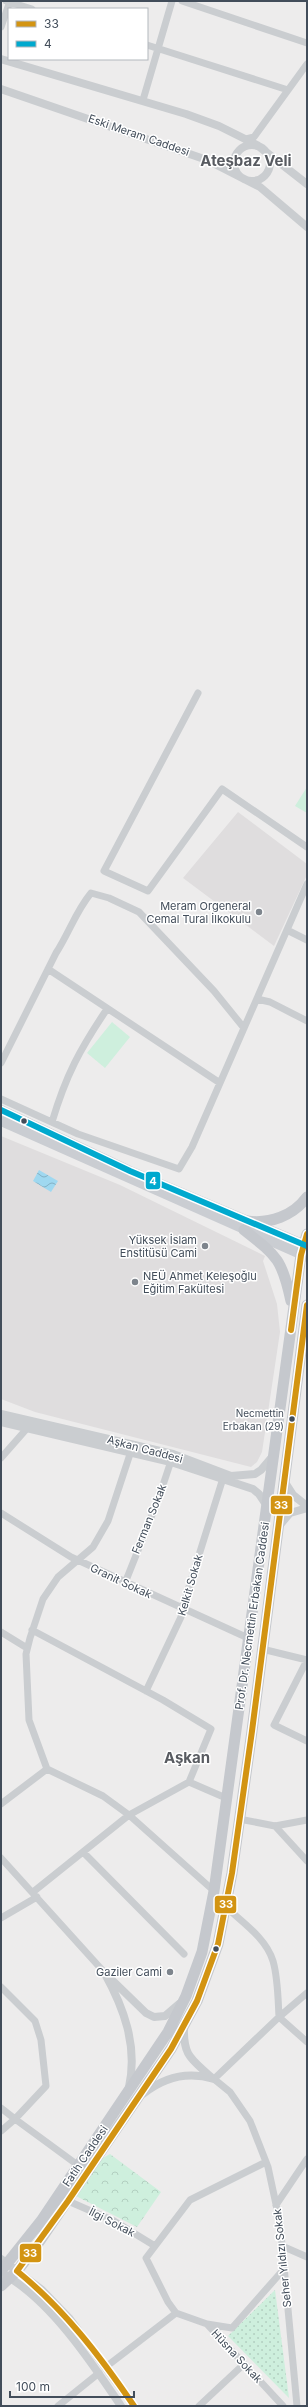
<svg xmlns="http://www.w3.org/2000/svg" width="308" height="2407" font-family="Inter,sans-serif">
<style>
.education{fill:#dfddde}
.grass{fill:url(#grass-dots)}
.forest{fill:url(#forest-crowns)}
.pitch{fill:#ceefdd}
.water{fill:url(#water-waves)}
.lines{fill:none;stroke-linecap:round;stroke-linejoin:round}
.minor{stroke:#cacdd0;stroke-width:7}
.tertiary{stroke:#cacdd0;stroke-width:8}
.secondary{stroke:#cacdd2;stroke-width:10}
.primary{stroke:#c5c8cd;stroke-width:11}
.bus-1-casing{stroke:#fff;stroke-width:9}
.bus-2-casing{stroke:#fff;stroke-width:9}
.bus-1{stroke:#d39412;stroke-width:6}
.bus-2{stroke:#00a9ce;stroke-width:6}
.poi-dot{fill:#7e858d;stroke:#fff;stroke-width:1.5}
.bus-dot{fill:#424d5a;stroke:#fff;stroke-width:1.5}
.labels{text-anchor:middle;stroke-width:3;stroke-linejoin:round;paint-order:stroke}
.bus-label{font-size:10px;fill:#424d5a;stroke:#fff;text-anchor:end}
.street-label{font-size:11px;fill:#424d5a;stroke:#fff}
.poi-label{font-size:11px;fill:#424d5a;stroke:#fff;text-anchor:end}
.district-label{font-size:15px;font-weight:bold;fill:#585b61;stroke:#fff}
.line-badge{stroke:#fff;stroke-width:1.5}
.badge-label{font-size:11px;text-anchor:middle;font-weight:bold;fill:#fff}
</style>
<defs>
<pattern id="grass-dots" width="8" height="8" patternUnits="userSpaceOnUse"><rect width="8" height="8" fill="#ceefdd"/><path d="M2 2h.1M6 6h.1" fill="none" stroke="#b2cfc0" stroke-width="1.8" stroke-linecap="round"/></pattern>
<pattern id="forest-crowns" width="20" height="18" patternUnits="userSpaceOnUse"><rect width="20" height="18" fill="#ceefdd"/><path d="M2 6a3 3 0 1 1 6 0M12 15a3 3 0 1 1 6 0" fill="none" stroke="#b2cfc0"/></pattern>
<pattern id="water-waves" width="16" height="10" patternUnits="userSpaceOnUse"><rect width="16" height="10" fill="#9fd8f0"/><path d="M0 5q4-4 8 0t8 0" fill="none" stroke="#83b1c5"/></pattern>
</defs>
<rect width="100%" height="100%" fill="#edecec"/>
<path class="education" d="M 238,812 L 307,864 L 307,875 L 274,946 L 183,878 Z
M 1,1136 L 120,1185 L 265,1256 L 263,1261 L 277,1304 L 280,1332 L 262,1452 L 257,1462 L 251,1467 L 35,1412 L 1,1399 Z"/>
<path class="grass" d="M 275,2290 L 289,2398 L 228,2336 Z"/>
<path class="forest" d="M 110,2154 L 161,2192 L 137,2227 L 76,2196 L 101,2159 Z"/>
<path class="pitch" d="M 307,787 L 307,813 L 295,806 Z
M 112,1022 L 130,1037 L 105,1068 L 87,1053 Z"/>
<path class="water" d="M 39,1170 L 58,1181 L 51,1192 L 33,1181 Z"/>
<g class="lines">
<path class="minor" d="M 6,1 L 32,9
M 182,1 L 307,43
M 1,27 L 10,1
M 147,45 L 288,90
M 143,100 L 172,1
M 246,139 L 254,137 L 307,64
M 198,693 L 104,871 L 148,891 L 222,789 L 307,847
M 287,930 L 307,940
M 48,969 L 220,1083
M 257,999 L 270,1002 L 307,1021
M 1,1063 L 56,953 C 69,933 76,911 91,893 L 109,898 L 139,912 L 214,991 L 244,1028
M 1,1099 L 78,1134 L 179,1169 L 192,1147 L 307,884
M 52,1122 C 66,1075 80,1049 107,1009
M 1,1458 L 30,1425
M 1,1513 L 71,1557 L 248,1638
M 125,1583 L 158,1500 L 172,1458
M 32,1630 L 163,1700 L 211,1729 L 189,1782
M 1,1632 L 27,1648
M 262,1649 L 307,1660
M 307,1660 L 274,1725 L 307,1741
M 146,1691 L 181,1617 L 184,1603 L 224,1475
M 47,1769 L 29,1720 L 26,1654 L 30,1638 L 43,1599 L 58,1577 L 93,1547 L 108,1521 L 132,1448
M 1,1804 L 47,1769 L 103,1796 L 129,1815 L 214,1891
M 239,1819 L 275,1826 L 307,1820
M 275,1826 L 307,1861
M 83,1852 L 184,1954
M 1,1858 L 104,1972
M 33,1892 L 129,1815 L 189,1782 L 226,1798
M 226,1907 C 242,1922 266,1938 273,1961 C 278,1978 278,1999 279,2017 L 214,2079 L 230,2092 L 250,2121 L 268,2167 L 280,2223 L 297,2406
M 1,1918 L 37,1897
M 1,1987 L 35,2021 L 41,2040 L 46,2086 L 15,2119 L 1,2108
M 307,1993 L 279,2017 L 307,2042
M 1,2131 L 15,2119 L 79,2166
M 68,2201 L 114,2221 L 155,2246
M 276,2205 L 307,2159
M 282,2246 L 307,2257
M 176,2313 L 168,2302 L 146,2258 L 190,2200 L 266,2162
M 207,2324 L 232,2328 L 284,2269
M 107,2366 L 176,2313 L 207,2324 L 283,2406
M 58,2406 L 99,2373
M 199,2406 L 244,2364"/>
<path class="tertiary" d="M 1,59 L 186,114 L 219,126 L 257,145 L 307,184
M 1,89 L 207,160 L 260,187 L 307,227
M234 163a18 18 0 1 1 36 0a18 18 0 1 1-36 0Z
M 1,1414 L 173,1454 L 231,1476 L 255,1474 L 261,1470 L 272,1457
M 1,1422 L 171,1462 L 253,1489 L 259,1494 L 267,1506
M 284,1481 L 293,1495 L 307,1506
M 279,1526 L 290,1513 L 307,1508
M 104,1972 C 124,2008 138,2046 129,2087
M 112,1980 L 146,2013 L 154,2017 L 165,2016 L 179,2004
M 184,2027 C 183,2057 192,2059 212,2078
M 143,2094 C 164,2077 188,2071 214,2079
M 1,2259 L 42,2290 L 69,2318 L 134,2406
M 5,2275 C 51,2301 92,2363 121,2406"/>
<path class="secondary" d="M 1,1110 L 130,1171 L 307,1246
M 1,1121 L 307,1257"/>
<path class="primary" d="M 247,1221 C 270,1224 293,1216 307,1197
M 244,1230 C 277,1256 282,1259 291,1301
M 1,2271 L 41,2221 L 168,2032 L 186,1996 L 202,1952 L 214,1891 L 301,1255 L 307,1234
M 1,2286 L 17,2271 L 35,2248 L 171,2049 L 197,2001 L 218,1944 L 232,1873 L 252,1731 L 307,1305"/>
<defs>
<path id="bus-1" d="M 291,1330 L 301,1255 L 307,1234
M 134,2406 C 100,2356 64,2309 17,2271 L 68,2201 L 171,2049 L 197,2001 L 218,1944 L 232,1873 L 252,1731 L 307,1305"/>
<path id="bus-2" d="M 1,1110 L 130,1171 L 307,1246"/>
</defs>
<use href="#bus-1" class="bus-1-casing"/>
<use href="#bus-2" class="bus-2-casing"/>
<use href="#bus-1" class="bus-1"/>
<use href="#bus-2" class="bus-2"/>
</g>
<g class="poi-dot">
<circle cx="259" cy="912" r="4"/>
<circle cx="205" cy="1246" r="4"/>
<circle cx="135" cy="1282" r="4"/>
<circle cx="170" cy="1972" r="4"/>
</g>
<g class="bus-dot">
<circle cx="24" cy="1121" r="3.5"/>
<circle cx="292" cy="1419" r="3.5"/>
<circle cx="216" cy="1949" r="3.5"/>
</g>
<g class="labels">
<g class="bus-label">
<text x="284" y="1417">Necmettin<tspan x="284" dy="13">Erbakan (29)</tspan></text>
</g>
<g class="street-label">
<text transform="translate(139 135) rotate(19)" y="4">Eski Meram Caddesi</text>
<text transform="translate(145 1449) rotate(15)" y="4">Aşkan Caddesi</text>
<text transform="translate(149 1519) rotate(-68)" y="4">Ferman Sokak</text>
<text transform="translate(121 1581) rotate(25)" y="4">Granit Sokak</text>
<text transform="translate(190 1585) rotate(-74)" y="4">Kelkit Sokak</text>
<text transform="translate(252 1616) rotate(-82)" y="4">Prof. Dr. Necmettin Erbakan Caddesi</text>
<text transform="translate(85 2156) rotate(-56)" y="4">Fatih Caddesi</text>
<text transform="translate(112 2222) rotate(27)" y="4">İlgi Sokak</text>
<text transform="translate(282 2258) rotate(-96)" y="4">Seher Yıldızı Sokak</text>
<text transform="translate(237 2356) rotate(47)" y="4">Hüsna Sokak</text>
</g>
<g class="poi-label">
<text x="251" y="910">Meram Orgeneral<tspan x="251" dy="13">Cemal Tural İlkokulu</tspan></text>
<text x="197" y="1244">Yüksek İslam<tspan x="197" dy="13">Enstitüsü Cami</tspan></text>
<text x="143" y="1280" text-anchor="start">NEÜ Ahmet Keleşoğlu<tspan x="143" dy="13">Eğitim Fakültesi</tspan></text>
<text x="162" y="1976">Gaziler Cami</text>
</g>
<g class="district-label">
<text x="246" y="166">Ateşbaz Veli</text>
<text x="187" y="1763">Aşkan</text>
</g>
</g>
<g class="line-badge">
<rect x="145" y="1171" width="16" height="19" rx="4" fill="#00a9ce"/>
<rect x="270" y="1495" width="23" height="20" rx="4" fill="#d39412"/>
<rect x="214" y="1895" width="23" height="19" rx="4" fill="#d39412"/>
<rect x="19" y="2243" width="23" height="20" rx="4" fill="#d39412"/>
</g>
<g class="badge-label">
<text x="153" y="1185">4</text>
<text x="281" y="1509">33</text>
<text x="226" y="1908">33</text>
<text x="30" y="2257">33</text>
</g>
<rect width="308" height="2407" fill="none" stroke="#424d5a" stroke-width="4"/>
<rect x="8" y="8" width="140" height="52" fill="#ffffff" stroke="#b3b8bd"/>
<rect x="16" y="21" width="20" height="6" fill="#d39412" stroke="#b3b8bd"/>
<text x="44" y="28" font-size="12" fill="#424d5a">33</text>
<rect x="16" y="41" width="20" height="6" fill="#00a9ce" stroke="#b3b8bd"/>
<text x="44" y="48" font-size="12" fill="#424d5a">4</text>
<path d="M10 2391v6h124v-6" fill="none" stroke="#424d5a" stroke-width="2"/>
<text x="16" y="2391" font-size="12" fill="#424d5a" stroke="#ffffff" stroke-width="3" paint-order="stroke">100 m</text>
</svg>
